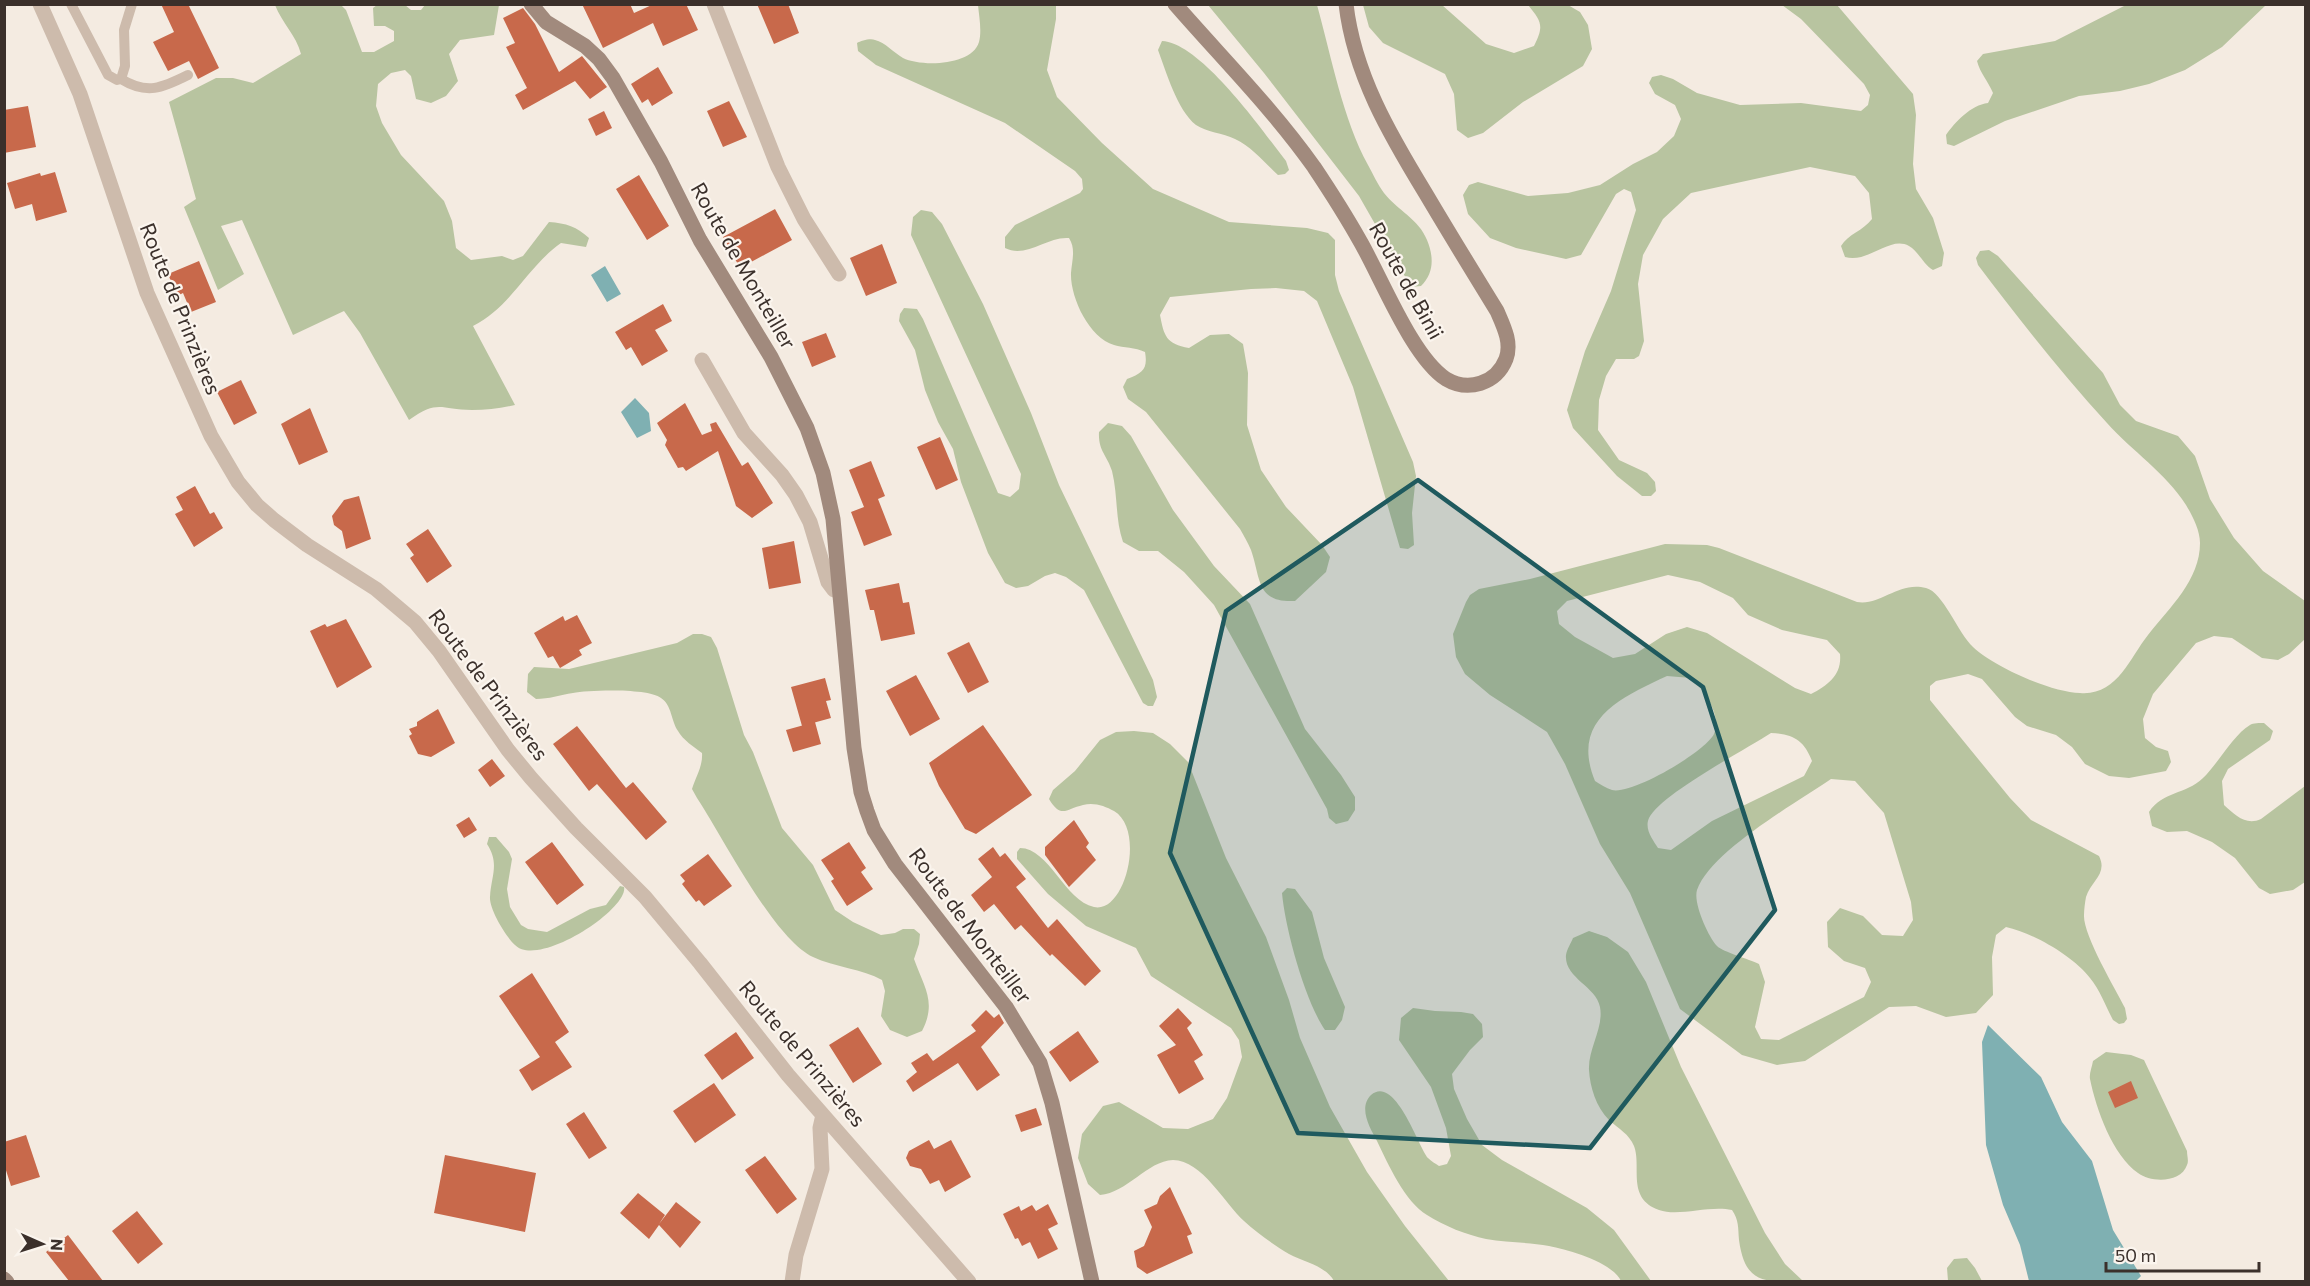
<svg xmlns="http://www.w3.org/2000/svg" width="2310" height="1286" font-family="Commissioner,sans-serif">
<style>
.green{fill:#b8c4a0;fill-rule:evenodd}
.water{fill:#7fb0b2}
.building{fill:#c8694b}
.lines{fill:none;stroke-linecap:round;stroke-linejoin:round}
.lane{stroke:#cdbbac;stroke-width:10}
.street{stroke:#cdbbac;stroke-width:15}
.secondary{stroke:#a18a7d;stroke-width:15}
.marked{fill:#1f5a5e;fill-opacity:0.2;stroke:#1f5a5e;stroke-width:4.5;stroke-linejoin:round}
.labels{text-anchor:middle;stroke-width:4.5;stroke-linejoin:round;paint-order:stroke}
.street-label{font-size:21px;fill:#3b302b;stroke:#fbf5ee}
</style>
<rect width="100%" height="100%" fill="#f4ebe1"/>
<path class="green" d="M 275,5 L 341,5 L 346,10 L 362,52 L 374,52 L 394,41 L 394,31 L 385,26 L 374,26 L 373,8 L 377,5 L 405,5 L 411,10 L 421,10 L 425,5 L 499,5 L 494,35 L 460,40 L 449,54 L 458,81 L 446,96 L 431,103 L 416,99 L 411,76 L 405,70 L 391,73 L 378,84 L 376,106 L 382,123 L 401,155 L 444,201 L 452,221 L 456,248 L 471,260 L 502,256 L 513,260 L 523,256 L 549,222 C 566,223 577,227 589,238 L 586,247 L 561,243 C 527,267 512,306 473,326 L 515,405 C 501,408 487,410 472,410 C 440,410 439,399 409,420 L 360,333 L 344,311 L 293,335 L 242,220 L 221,226 L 244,274 L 218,290 L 184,207 L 196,199 L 169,102 L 216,78 L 233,78 L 253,83 L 301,54 C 296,35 282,23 275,5 Z
M 978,5 L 1056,5 L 1056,19 L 1047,70 L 1057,97 L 1102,143 L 1153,189 L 1229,222 L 1307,228 L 1328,233 L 1335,240 L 1335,275 L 1339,291 L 1413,462 L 1416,476 L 1412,513 L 1414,545 L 1408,549 L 1400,548 L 1353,387 L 1317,301 L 1304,291 L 1276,288 L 1251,289 L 1170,297 L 1160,315 C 1164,336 1166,344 1189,348 L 1210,335 L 1229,334 L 1243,344 L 1248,373 L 1247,425 L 1261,470 L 1286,507 L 1322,545 L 1330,557 L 1326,572 L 1295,601 C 1256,603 1261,579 1251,550 C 1248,543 1244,536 1240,529 L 1146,412 L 1128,399 L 1123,387 L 1127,379 C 1143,373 1148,369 1145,352 C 1135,347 1124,348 1114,345 C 1089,338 1070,297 1071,273 C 1072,260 1076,249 1069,238 C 1047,236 1026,259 1005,248 L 1005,237 L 1015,225 L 1080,193 L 1083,189 L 1082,179 L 1075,171 L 1005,123 L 876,65 L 858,51 L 857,43 C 861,41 870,38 875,40 C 885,42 894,53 903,58 C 921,67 972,66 979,42 C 982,31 979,16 978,5 Z
M 1208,5 L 1317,5 C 1331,55 1343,120 1368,165 C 1373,174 1378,185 1384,193 C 1397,210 1419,219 1427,240 C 1434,257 1434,273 1421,286 L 1411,287 L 1359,196 L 1264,73 Z
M 1363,5 L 1442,5 L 1486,44 L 1514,53 L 1534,46 C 1544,26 1542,22 1528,5 L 1568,5 L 1580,12 L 1588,25 L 1592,49 L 1583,66 L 1523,102 L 1483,133 L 1468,138 L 1457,130 L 1454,94 L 1445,74 L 1383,43 L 1369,27 Z
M 1782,5 L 1837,5 L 1913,94 L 1916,115 L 1913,164 L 1916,189 L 1933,218 L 1944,253 L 1942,266 L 1933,270 C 1923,264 1919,252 1909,246 C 1890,235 1868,264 1845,257 L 1841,246 C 1848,234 1863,231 1872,219 L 1869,193 L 1855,176 L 1810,167 L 1691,193 L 1663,219 L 1643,255 L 1638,284 L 1644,341 L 1639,356 L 1634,359 L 1616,359 L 1606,376 L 1599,400 L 1598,430 L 1619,460 L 1647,473 L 1655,482 L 1656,491 L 1651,496 L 1642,496 L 1617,476 L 1573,428 L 1567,410 L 1585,351 L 1611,291 L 1636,210 L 1631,192 L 1624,189 L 1616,194 L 1581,255 L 1566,259 L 1516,248 L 1490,238 L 1468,214 L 1463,195 L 1469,185 L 1478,182 L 1528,196 L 1568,193 L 1600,185 L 1633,164 L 1657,152 L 1674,136 L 1681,119 L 1675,105 L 1655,94 L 1649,83 L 1652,77 L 1661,75 L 1673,79 L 1697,93 L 1740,105 L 1801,103 L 1861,111 L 1868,105 L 1870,95 L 1864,84 L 1801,19 Z
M 2126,5 L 2266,5 L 2222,47 L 2185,70 L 2149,84 L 2120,91 L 2079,96 L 2005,121 L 1954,146 L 1947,144 L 1946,135 C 1955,122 1971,105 1988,103 L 1993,93 C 1988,81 1980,73 1977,61 L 1983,54 L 2055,41 Z
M 1162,41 C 1201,43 1262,130 1286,161 L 1289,170 L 1285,174 L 1278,175 C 1264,162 1252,147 1235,139 C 1223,133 1206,132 1196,125 C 1177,110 1166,71 1158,50 Z
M 921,210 L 932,212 L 942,224 L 983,304 L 1031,413 L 1059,485 L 1153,680 L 1157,697 L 1153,706 L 1148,706 L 1143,703 L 1084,590 L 1066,577 L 1055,573 L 1045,576 L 1028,586 L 1016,588 L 1005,583 L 988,553 L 961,482 L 953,449 L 938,422 L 925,390 L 915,350 L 899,321 L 900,314 L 904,308 L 917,309 L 923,319 L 998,493 L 1010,497 L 1019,489 L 1021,474 L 911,235 L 913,217 Z
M 1989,250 L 1998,256 L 2103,373 L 2120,405 L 2136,421 L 2178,436 L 2195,456 L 2210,499 L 2234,538 L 2263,571 L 2305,601 L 2305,639 L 2289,654 L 2278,660 L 2262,658 L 2232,638 L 2214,636 L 2196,643 L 2153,694 L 2143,719 L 2145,738 L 2156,747 L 2168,751 L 2171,762 L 2166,771 L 2129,778 L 2109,776 L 2085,764 L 2072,747 L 2056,735 L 2027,726 L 2015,717 L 1982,679 L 1968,674 L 1936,681 L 1930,686 L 1930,700 L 2010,798 L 2031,820 L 2099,856 C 2108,874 2091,881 2086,897 C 2085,902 2084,910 2084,915 C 2083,935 2115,988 2125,1008 L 2127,1019 L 2124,1023 L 2119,1024 L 2113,1020 C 2106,1007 2100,990 2090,978 C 2073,956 2033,933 2006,927 L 1996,935 L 1992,957 L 1993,995 L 1976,1013 L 1946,1017 L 1916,1006 L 1889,1007 L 1805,1061 L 1777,1065 L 1742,1055 L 1680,1009 L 1630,893 L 1600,844 L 1565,764 L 1547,732 L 1490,695 L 1465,674 L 1456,657 L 1453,634 L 1466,602 L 1470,595 L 1479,589 L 1530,579 L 1665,544 L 1707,545 L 1719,548 L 1857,602 C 1881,606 1898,581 1926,588 C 1943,592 1958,633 1973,647 C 1994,667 2051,692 2080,693 C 2117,696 2129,659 2148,635 C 2170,607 2200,580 2200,543 C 2200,530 2192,515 2186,505 C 2166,473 2132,451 2107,423 C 2061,373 2019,319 1978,265 L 1976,258 L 1980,251 ZM 1668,575 L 1700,582 L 1733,598 L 1748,615 L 1782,630 L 1827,640 L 1840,654 C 1842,675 1828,685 1811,694 L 1795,688 L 1707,633 L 1687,627 L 1666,634 L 1635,654 L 1613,658 L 1575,637 L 1559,624 L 1557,611 L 1567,601 ZM 1667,676 L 1691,678 C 1704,690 1722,715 1714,734 C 1705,752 1632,795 1612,790 C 1606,788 1600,784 1595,781 C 1570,720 1620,698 1667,676 ZM 1771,733 C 1793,734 1804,740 1812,761 L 1804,776 L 1712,821 L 1671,850 L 1658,848 C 1653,840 1644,829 1649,818 C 1661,794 1745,750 1771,733 ZM 1831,779 L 1855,781 L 1884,813 L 1911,902 L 1913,920 L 1903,936 L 1882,935 L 1863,916 L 1840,908 L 1827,922 L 1828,947 L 1844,961 L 1865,968 L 1871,982 L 1864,997 L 1779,1040 L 1761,1039 L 1755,1027 L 1765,982 L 1759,964 C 1749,959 1723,952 1717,946 C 1708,936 1693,903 1697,890 C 1711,851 1796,803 1831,779 Z
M 1108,423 L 1122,426 L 1131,436 L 1173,510 L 1214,566 L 1250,604 L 1305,729 L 1341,775 L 1355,797 L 1355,810 L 1348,821 L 1336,824 L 1329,818 L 1327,809 L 1214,605 L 1184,572 L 1158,551 L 1139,551 L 1123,542 C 1115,519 1118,495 1112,471 C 1107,455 1098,451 1099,432 Z
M 693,634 L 702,634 L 711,637 L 717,648 L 744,735 L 753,752 L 782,828 L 813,865 L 835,910 L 853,922 L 881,935 L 895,933 L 903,929 L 914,929 L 920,934 L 919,944 L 914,959 C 924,987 937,1002 922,1031 L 907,1037 L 890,1030 L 881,1016 L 885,991 L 882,980 C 863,969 834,967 813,957 C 773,938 723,837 697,798 L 692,789 C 696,776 703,766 702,753 C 694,747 683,740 678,731 C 671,721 672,705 661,698 C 648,688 589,690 573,693 C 560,695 549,699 536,699 L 527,692 L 528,674 L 534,667 L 569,669 L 677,643 Z
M 2264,723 L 2273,731 L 2270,740 L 2228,769 L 2222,781 L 2224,805 C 2235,815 2246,826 2261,819 L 2305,786 L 2305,882 L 2293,890 L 2270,894 L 2259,888 L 2235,858 L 2212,842 L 2187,831 L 2167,832 L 2152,826 L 2149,812 C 2163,791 2185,795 2203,778 C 2217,765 2234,734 2250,725 C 2253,723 2260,723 2264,723 Z
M 1134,731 L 1153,733 L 1170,744 L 1188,762 L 1226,858 L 1266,937 L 1289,1000 L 1300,1038 L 1330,1107 L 1367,1172 L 1405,1226 L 1449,1281 L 1334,1281 C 1326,1266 1304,1262 1289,1254 C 1274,1245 1257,1233 1244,1221 C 1225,1204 1202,1160 1173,1160 C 1147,1161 1127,1193 1100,1195 L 1088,1184 L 1078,1158 L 1082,1134 L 1103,1106 L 1119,1102 L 1163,1128 L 1188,1129 L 1213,1119 L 1227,1098 L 1242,1057 L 1239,1040 L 1231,1028 L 1151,976 L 1136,948 L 1086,926 L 1048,894 L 1017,859 L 1017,852 L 1020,848 C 1049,848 1065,901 1094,907 C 1125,914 1146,830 1114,811 C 1105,806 1094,802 1083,805 C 1066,809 1061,819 1049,799 L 1053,790 L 1075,771 L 1100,740 L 1116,732 Z
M 489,837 L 496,837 L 509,852 L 512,859 L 507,889 L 510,907 L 521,925 L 528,929 L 547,932 L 590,909 L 606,905 L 620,886 L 624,887 C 629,909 538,969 515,945 C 506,937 489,909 490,897 C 491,876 500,864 487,844 Z
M 1287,888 L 1295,889 L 1312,912 L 1324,958 L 1345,1007 L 1342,1020 L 1335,1030 L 1325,1030 C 1305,1001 1285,928 1282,893 Z
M 1589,931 L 1607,937 L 1628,952 L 1646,982 L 1681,1067 L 1765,1233 L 1785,1264 L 1803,1281 C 1766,1282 1745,1285 1739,1240 C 1738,1228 1739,1220 1732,1210 C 1709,1205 1679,1217 1659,1210 C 1626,1198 1642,1167 1634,1146 C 1629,1134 1619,1129 1609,1120 C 1596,1107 1590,1087 1589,1070 C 1588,1048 1604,1028 1600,1007 C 1596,986 1564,978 1566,955 C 1567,949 1571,943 1573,938 Z
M 1413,1008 L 1435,1011 L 1461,1012 L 1473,1014 L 1482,1024 L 1483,1037 L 1470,1050 L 1452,1074 L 1454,1089 L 1467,1119 L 1482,1145 L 1502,1160 L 1587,1208 L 1614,1230 L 1651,1281 L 1621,1281 C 1612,1262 1569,1250 1549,1246 C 1529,1242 1507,1243 1486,1239 C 1467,1235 1444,1226 1427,1215 C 1405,1202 1388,1164 1377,1141 C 1370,1128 1358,1108 1371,1095 C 1395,1074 1418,1146 1428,1158 C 1431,1161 1436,1164 1439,1166 L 1447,1164 L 1451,1156 L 1446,1128 L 1431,1087 L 1399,1040 L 1401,1018 Z
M 2106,1052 L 2131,1055 L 2144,1060 L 2187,1151 C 2187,1156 2189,1161 2187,1165 C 2181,1183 2151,1183 2138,1173 C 2113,1156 2096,1109 2090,1079 C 2089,1074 2092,1067 2093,1061 Z
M 1967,1258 L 1975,1268 L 1982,1281 L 1948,1281 L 1947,1268 L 1954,1259 Z"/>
<path class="water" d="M 605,266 L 621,294 L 607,302 L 591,275 Z
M 635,398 L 649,413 L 651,431 L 637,438 L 621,412 Z
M 1988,1025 L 2041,1077 L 2062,1122 L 2092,1161 L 2113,1230 L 2141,1276 L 2136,1281 L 2029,1281 L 2020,1245 L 2003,1205 L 1986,1145 L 1982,1042 Z"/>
<path class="building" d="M 161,4 L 188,4 L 219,68 L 198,79 L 189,61 L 168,71 L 153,42 L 174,32 Z
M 582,4 L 630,4 L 634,13 L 654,4 L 686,4 L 698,30 L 663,46 L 653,23 L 603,48 Z
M 757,4 L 788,4 L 799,33 L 774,44 Z
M 523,8 L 535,24 L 559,72 L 582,56 L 607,87 L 590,99 L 575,81 L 523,110 L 515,95 L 527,88 L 506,47 L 515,43 L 503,18 Z
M 658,67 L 673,93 L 652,106 L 648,99 L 642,103 L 631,84 Z
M 729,101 L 747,137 L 723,147 L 707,111 Z
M 28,106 L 36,147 L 4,153 L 4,110 Z
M 604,111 L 612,128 L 596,136 L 588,119 Z
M 55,172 L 67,212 L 36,221 L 32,204 L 15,209 L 7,183 L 40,173 L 41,176 Z
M 639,175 L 669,226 L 647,240 L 616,189 Z
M 775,209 L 792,240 L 740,268 L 723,237 Z
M 882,244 L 897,283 L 866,296 L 850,258 Z
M 199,261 L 216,302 L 191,312 L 183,293 L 177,296 L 168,274 Z
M 663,304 L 672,321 L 655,330 L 668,351 L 642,366 L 631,347 L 626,350 L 615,332 Z
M 826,333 L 836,357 L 812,367 L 802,342 Z
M 241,380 L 257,413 L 234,425 L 217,392 Z
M 685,403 L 702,435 L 712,431 L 710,424 L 716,422 L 742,466 L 748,462 L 773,503 L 752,518 L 736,506 L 718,451 L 686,471 L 683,467 L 678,468 L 665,445 L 667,440 L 657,423 Z
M 310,408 L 328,452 L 299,465 L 281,424 Z
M 940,437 L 958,480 L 936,490 L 917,447 Z
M 871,461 L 885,496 L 878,499 L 892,535 L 864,546 L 851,512 L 864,507 L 849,470 Z
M 195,486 L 210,514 L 214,512 L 223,528 L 194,547 L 175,514 L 183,510 L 176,497 Z
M 359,496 L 371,539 L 346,549 L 342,531 L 334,525 L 332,516 L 344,500 Z
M 428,529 L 452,566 L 427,583 L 410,558 L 414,555 L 406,544 Z
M 794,541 L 801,583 L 769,589 L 762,548 Z
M 899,583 L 903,603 L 909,602 L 915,634 L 881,641 L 874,610 L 870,610 L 865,590 Z
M 577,615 L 592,643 L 579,650 L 582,655 L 560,668 L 553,656 L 548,658 L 534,633 L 563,616 L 565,621 Z
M 346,619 L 372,667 L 337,688 L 310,631 L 325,624 L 327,627 Z
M 969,642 L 989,682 L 968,693 L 947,653 Z
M 916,675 L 940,719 L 910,736 L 886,691 Z
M 825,678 L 831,700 L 826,701 L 831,718 L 802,726 L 791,687 Z
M 438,709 L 455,743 L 431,757 L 418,754 L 409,736 L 412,734 L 409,729 L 417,726 L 417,722 Z
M 815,722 L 821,744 L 793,752 L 786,730 Z
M 983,725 L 1032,795 L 976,834 L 965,829 L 939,786 L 929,763 Z
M 577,726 L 626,788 L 633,782 L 667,822 L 646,840 L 597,784 L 589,791 L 553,744 Z
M 492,759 L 505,776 L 490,787 L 478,770 Z
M 469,817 L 477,830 L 464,838 L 456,825 Z
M 1074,820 L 1089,843 L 1086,847 L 1096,860 L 1069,887 L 1045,855 L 1045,847 Z
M 552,842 L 584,885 L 557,905 L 525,862 Z
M 849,842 L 866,868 L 861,872 L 873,889 L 847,906 L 831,881 L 834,879 L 821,860 Z
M 993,847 L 1000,857 L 1005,853 L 1026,879 L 1016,887 L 1048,928 L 1057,919 L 1101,971 L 1085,986 L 1052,954 L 1050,956 L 1021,925 L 1015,930 L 994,904 L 984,912 L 971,895 L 992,877 L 978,859 Z
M 708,854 L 732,886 L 704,906 L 699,900 L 696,902 L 682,884 L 685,881 L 680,875 Z
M 532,973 L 569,1032 L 555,1042 L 572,1067 L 532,1091 L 519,1070 L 540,1057 L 499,996 Z
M 1178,1008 L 1192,1023 L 1187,1028 L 1203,1055 L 1194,1061 L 1204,1079 L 1179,1094 L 1157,1055 L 1176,1045 L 1159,1026 Z
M 986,1010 L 994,1018 L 999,1014 L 1004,1023 L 981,1047 L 1000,1075 L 977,1091 L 958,1063 L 913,1092 L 906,1081 L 917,1072 L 911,1063 L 927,1053 L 933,1061 L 976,1031 L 971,1025 Z
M 858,1027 L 882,1064 L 853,1083 L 829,1045 Z
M 1078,1031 L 1099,1062 L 1070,1082 L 1049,1052 Z
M 736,1032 L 754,1058 L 722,1080 L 704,1055 Z
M 2131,1081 L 2138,1098 L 2115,1108 L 2108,1092 Z
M 714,1083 L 736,1115 L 695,1143 L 673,1111 Z
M 1036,1108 L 1042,1125 L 1021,1132 L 1015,1115 Z
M 584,1112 L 607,1148 L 589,1159 L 566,1124 Z
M 26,1135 L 40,1177 L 11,1186 L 4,1164 L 4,1142 Z
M 929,1140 L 934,1149 L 951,1140 L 971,1177 L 945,1192 L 939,1180 L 930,1184 L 921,1169 L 910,1166 L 906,1158 L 909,1151 Z
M 445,1155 L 536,1173 L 525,1232 L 434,1213 Z
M 765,1156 L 797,1199 L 777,1214 L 745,1170 Z
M 1170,1187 L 1192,1234 L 1187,1236 L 1193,1253 L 1147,1274 L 1137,1267 L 1134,1251 L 1144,1246 L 1152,1227 L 1144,1210 L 1157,1204 L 1160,1196 Z
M 638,1193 L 665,1215 L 659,1224 L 676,1202 L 701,1222 L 680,1248 L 659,1225 L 649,1239 L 620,1213 Z
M 1048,1204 L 1058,1224 L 1048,1229 L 1058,1249 L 1038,1259 L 1030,1242 L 1022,1246 L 1018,1238 L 1015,1239 L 1003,1214 L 1019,1206 L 1021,1211 L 1032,1205 L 1036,1211 Z
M 137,1211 L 163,1244 L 138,1264 L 112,1231 Z
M 68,1235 L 103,1281 L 69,1281 L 46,1252 Z"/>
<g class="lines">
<path class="lane" d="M 71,4 L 108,75 L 117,80 L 121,79 L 125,66 L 124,30 L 132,4
M 121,79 C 147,95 162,88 188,75"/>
<path class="street" d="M 40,4 L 80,94 L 147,293 L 211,436 L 238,482 L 257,505 L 274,520 L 307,545 L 376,589 L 415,622 L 439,651 L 508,750 L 531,778 L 576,828 L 645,897 L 700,963 L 788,1075 L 969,1282
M 714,4 L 778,167 L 804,219 L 839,274
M 702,360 L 744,433 L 782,475 L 796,495 L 810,522 L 828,582 L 834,590 L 839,591
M 792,1282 L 796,1255 L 822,1169 L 820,1128 L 823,1115"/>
<path class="secondary" d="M 531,4 L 546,22 L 585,46 L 599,59 L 613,78 L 661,162 L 700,240 L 771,357 L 807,428 L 823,473 L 833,519 L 854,748 L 861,792 L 867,811 L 874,830 L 895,864 L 1006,1007 L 1040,1063 L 1052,1103 L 1092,1282
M 1175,4 C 1222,58 1273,109 1314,167 C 1330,191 1346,216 1360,241 C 1381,277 1412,357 1446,379 C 1468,392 1496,384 1506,359 C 1512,343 1504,327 1497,311 C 1473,272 1449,233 1426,194 C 1390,135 1354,74 1346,4
M 4,1279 L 7,1282"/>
</g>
<path class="marked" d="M 1418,480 L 1703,687 L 1775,910 L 1590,1148 L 1298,1133 L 1170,853 L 1226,611 Z"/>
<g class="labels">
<g class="street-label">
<text transform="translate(743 266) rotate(60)" y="7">Route de Monteiller</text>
<text transform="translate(1406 281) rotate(61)" y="7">Route de Binii</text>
<text transform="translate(180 309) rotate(68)" y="7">Route de Prinzières</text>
<text transform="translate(488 685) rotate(53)" y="7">Route de Prinzières</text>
<text transform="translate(970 926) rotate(53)" y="7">Route de Monteiller</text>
<text transform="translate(802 1054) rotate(50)" y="7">Route de Prinzières</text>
</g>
</g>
<rect width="2310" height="1286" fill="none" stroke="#3b302b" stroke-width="12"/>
<g transform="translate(42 1244) rotate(93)" stroke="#fbf5ee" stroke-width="4.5" paint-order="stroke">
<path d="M0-4.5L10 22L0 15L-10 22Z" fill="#3b302b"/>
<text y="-9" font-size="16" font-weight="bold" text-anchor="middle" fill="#3b302b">N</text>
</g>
<path d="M2106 1262v9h153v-9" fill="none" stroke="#3b302b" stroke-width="3"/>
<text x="2115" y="1262" font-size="18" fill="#3b302b" stroke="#fbf5ee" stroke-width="4.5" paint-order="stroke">50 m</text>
</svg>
